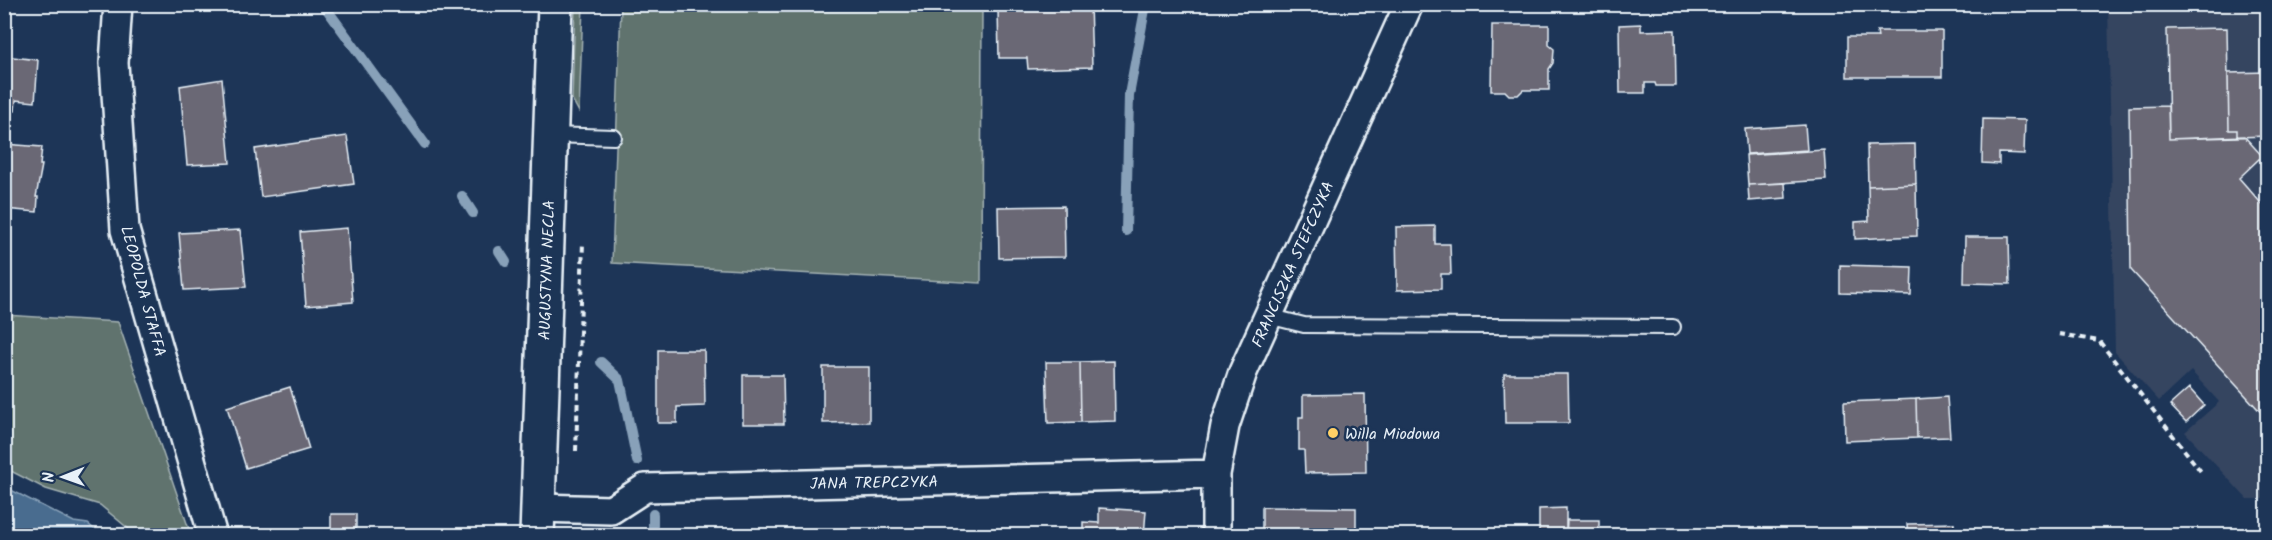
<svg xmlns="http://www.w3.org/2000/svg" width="2272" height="540" font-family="Kalam,sans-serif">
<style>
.built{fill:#344460}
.green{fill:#60736e;stroke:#a4b2b3;stroke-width:1.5}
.water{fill:#486c8f;stroke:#88a1b9;stroke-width:1.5}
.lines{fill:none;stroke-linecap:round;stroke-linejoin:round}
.stream{stroke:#88a1b9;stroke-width:10}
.building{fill:#6b6775;stroke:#e8f1f8;stroke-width:1.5}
.service-casing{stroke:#e8f1f8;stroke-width:18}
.minor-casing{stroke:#e8f1f8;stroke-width:32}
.secondary-casing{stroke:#e8f1f8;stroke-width:38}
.path{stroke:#e8f1f8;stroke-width:4;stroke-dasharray:6 4.5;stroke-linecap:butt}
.service{stroke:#1d3557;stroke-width:14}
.minor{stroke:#1d3557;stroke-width:27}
.secondary{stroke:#1d3557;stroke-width:33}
.poi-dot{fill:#ffd166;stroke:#1d3557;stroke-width:2}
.labels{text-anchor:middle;stroke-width:5;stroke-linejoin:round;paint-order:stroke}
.street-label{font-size:16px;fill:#e8f1f8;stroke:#1d3557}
.poi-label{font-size:16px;fill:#e8f1f8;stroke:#1d3557;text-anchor:start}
</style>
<rect width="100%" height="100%" fill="#1d3557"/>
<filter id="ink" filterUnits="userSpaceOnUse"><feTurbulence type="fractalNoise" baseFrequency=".0167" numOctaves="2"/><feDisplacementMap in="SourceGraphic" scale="12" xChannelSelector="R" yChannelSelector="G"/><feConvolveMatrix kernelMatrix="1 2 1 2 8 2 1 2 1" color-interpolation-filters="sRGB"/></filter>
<g filter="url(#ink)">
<path class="built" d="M 2108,5 L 2267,5 L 2267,499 L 2247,499 L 2185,432 L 2219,402 L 2191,371 L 2159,401 L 2115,352 Z"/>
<path class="green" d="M 575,5 L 583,5 L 579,112 L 572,99 Z
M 621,5 L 982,5 L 981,283 L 612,263 Z
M 4,315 L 118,322 L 191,535 L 136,535 L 100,505 L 46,489 L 5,468 Z"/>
<path class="water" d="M 5,487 L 74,522 L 88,524 L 101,535 L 5,535 Z"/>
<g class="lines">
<path class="stream" d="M 323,4 L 425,144
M 462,196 L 473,213
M 1126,231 L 1129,95 L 1146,4
M 499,251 L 506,262
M 601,362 L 620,380 L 637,461
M 653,514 L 653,536"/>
</g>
<path class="building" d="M 1023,4 L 1090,4 L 1092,67 L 1028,69 L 1027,58 L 999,58 L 998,9 L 1023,9 Z
M 1641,24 L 1641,31 L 1675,30 L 1676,86 L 1656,86 L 1655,83 L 1645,83 L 1645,93 L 1620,93 L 1619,25 Z
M 1492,25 L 1549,25 L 1549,45 L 1554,49 L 1553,63 L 1549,69 L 1549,90 L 1523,90 L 1518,95 L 1509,95 L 1505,91 L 1491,91 Z
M 2227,28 L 2229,130 L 2237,130 L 2237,137 L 2169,139 L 2167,29 Z
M 1877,31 L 1942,31 L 1942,77 L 1847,77 L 1847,37 L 1878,37 Z
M 4,56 L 38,60 L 35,102 L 16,100 L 15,111 L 4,110 Z
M 2268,72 L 2268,136 L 2237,137 L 2237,130 L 2229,130 L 2228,73 Z
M 222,79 L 230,163 L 187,165 L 180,86 Z
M 2168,106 L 2169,139 L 2244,136 L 2264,158 L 2261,160 L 2259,159 L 2239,178 L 2268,211 L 2268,420 L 2131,270 L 2129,107 Z
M 1983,119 L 2025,120 L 2024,154 L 1999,153 L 1999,164 L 1982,163 Z
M 1805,125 L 1807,150 L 1747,154 L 1745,129 Z
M 347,136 L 354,184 L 261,197 L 255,149 Z
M 4,144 L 42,147 L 40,165 L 42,165 L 36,197 L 38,197 L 37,212 L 4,209 Z
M 1915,144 L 1916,184 L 1868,186 L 1867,145 Z
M 1824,150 L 1826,180 L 1748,185 L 1746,155 Z
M 1785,183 L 1786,198 L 1749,201 L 1748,185 Z
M 1916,184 L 1917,236 L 1855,239 L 1855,222 L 1869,221 L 1868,186 Z
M 1064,206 L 1065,257 L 999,258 L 998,207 Z
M 1435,226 L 1435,244 L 1450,244 L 1451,274 L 1441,274 L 1441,289 L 1397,290 L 1396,227 Z
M 347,228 L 353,302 L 306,306 L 300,232 Z
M 240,230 L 246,287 L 184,290 L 179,233 Z
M 1965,237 L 2009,237 L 2010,284 L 1964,283 Z
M 1840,265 L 1912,267 L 1911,295 L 1840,293 Z
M 658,350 L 704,350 L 705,406 L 677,407 L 677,423 L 658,423 Z
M 1114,361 L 1115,421 L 1081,422 L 1080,362 Z
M 1046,362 L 1080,362 L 1081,422 L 1048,423 Z
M 823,367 L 869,367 L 869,422 L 823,423 Z
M 1504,374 L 1568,374 L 1569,423 L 1505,423 Z
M 743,375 L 783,375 L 784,424 L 743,424 Z
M 290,387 L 309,449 L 246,468 L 227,407 Z
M 2189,388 L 2204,405 L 2186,422 L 2170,405 Z
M 1365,394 L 1366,472 L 1305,473 L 1304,450 L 1299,450 L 1299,417 L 1303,417 L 1303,395 Z
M 1947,397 L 1950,437 L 1917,438 L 1916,399 Z
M 1916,399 L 1917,438 L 1845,441 L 1844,402 Z
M 1262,507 L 1356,508 L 1356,536 L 1321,536 L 1320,530 L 1315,530 L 1315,536 L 1301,536 L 1301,530 L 1262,530 Z
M 1099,508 L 1146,511 L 1144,536 L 1083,536 L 1083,522 L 1099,523 Z
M 1566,508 L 1566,536 L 1539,536 L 1539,509 Z
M 331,514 L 356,514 L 356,536 L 331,536 Z
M 1567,520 L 1599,520 L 1599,536 L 1566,536 Z
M 1954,523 L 1954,536 L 1908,536 L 1907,524 Z"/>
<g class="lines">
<defs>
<path id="service" d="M 551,135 L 614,137
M 1268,316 L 1304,325 L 1673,327"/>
<path id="minor" d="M 118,4 L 114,63 L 125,230 L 213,536
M 538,508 L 611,510 L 645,488 L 1216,474
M 1216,536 L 1216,474 L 1225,426 L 1243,372 L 1409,4"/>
<path id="secondary" d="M 537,536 L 555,4"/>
</defs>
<use href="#service" class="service-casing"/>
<use href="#minor" class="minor-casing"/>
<use href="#secondary" class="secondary-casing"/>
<path class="path" d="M 2059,334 L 2099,341 L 2203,474
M 576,451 L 583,242"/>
<use href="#service" class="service"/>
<use href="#minor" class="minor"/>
<use href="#secondary" class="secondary"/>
</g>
</g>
<circle class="poi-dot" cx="1333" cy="433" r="6"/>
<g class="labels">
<g class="street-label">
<text transform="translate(1292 264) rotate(-66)" y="6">FRANCISZKA STEFCZYKA</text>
<text transform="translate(546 270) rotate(-88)" y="6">AUGUSTYNA NECLA</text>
<text transform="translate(144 291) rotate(75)" y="6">LEOPOLDA STAFFA</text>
<text transform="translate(874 482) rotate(-1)" y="6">JANA TREPCZYKA</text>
</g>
<g class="poi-label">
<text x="1345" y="439">Willa Miodowa</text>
</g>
</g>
<rect width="2272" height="540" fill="none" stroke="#1d3557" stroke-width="24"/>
<rect x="12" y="12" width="2248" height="516" fill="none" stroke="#e8f1f8" stroke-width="2" filter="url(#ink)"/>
<g transform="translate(63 477) rotate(269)" stroke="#1d3557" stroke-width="4.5" paint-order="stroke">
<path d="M0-4.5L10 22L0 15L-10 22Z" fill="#e8f1f8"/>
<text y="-9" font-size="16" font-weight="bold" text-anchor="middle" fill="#e8f1f8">N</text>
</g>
</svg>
